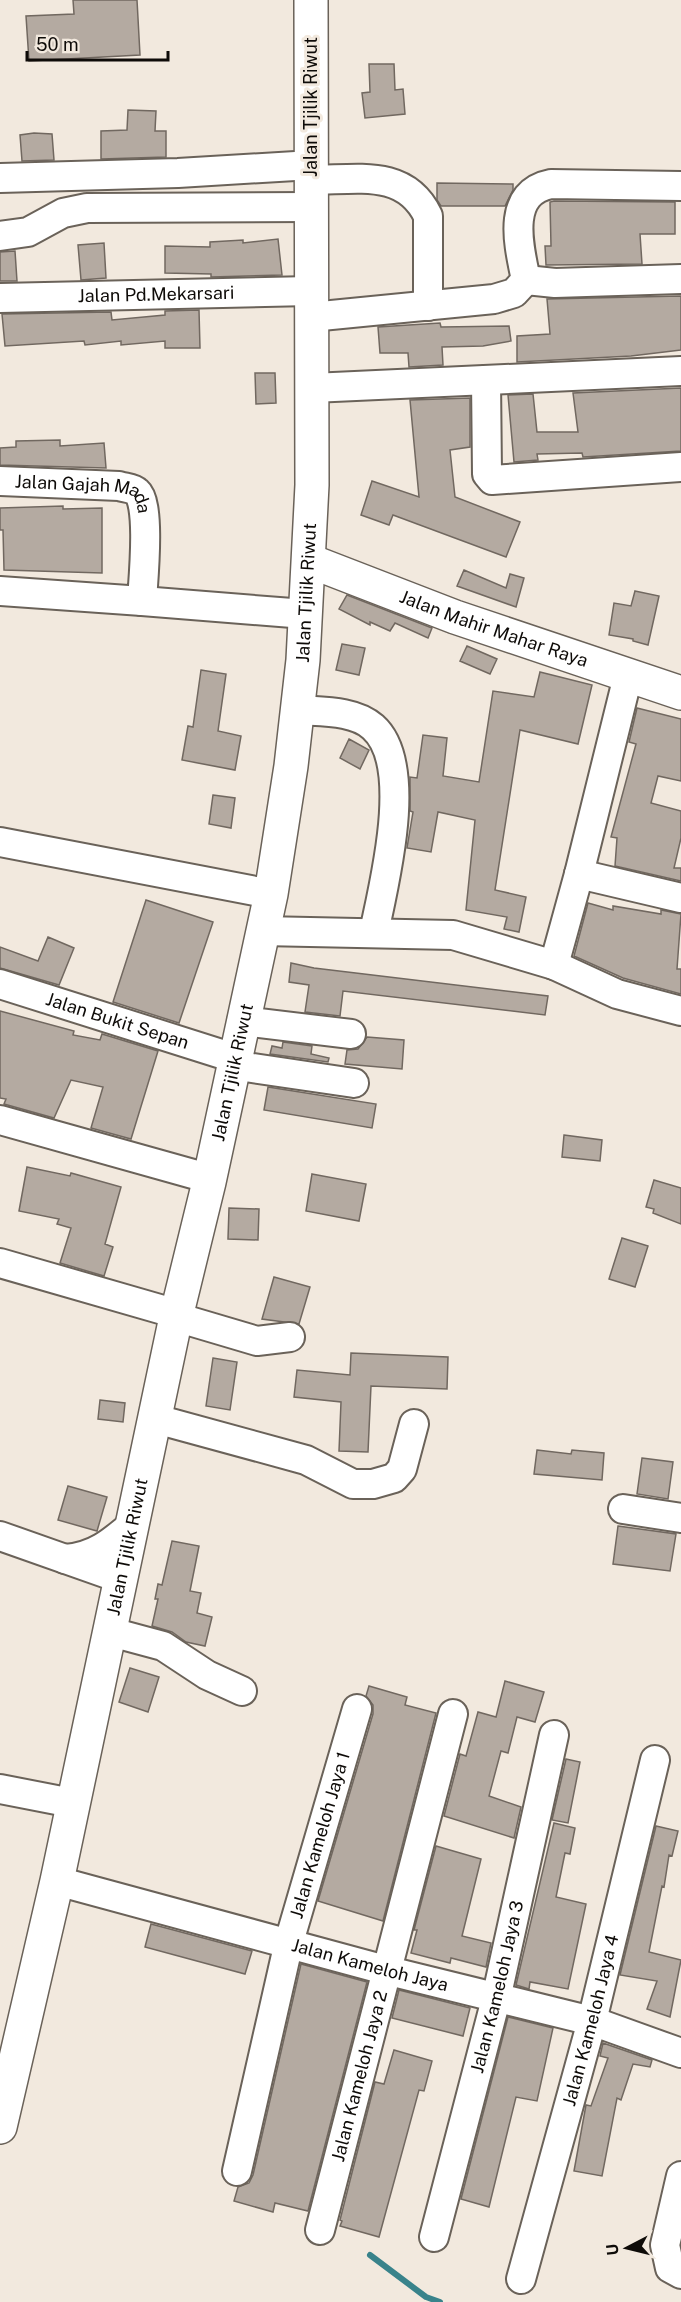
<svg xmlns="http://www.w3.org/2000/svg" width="681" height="2302" font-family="'Public Sans',sans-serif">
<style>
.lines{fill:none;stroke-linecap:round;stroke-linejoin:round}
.stream{stroke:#39838b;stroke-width:6}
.building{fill:#b4aaa1;stroke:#716860;stroke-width:1.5}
.minor-casing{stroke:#6a6259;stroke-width:32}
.major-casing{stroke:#6a6259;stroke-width:36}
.highway-casing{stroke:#6a6259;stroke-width:36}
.minor{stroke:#fff;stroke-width:28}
.major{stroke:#fff;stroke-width:33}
.highway{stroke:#fff;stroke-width:33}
.labels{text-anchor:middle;stroke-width:6;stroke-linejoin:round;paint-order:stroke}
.street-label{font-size:18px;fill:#0e0b08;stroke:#f2e9de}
</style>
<rect width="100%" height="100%" fill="#f2e9de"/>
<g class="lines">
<path class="stream" d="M 370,2255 L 426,2297 L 440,2302"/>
</g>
<path class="building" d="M 73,0 L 137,0 L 140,55 L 29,61 L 26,16 L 74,14 Z
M 369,64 L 394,64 L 395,90 L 403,89 L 405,114 L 365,118 L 362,93 L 370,92 Z
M 128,110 L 156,111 L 155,131 L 166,131 L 166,157 L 101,159 L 101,131 L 127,130 Z
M 34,133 L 52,134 L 54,160 L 22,161 L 20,135 Z
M 437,183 L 513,184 L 513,190 L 505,206 L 441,206 L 437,200 Z
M 554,201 L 675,202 L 675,234 L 640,234 L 642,264 L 546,265 L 545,246 L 551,246 L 550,202 Z
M 278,239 L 282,275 L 211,277 L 211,274 L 165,273 L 165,246 L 210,247 L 210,242 L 243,240 L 243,243 Z
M 104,243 L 106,278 L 81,280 L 78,245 Z
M 15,251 L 17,281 L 0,281 L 0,252 Z
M 681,296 L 681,350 L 631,356 L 517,362 L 517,336 L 550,334 L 547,299 Z
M 199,310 L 200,348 L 165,348 L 165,341 L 121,345 L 121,341 L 85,345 L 84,341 L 5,346 L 2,314 L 111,312 L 112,320 L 165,315 L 165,311 Z
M 440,323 L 441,327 L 509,326 L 511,341 L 483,346 L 442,347 L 443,365 L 409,367 L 408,353 L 380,353 L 378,327 Z
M 255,373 L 275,373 L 276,403 L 256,404 Z
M 681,388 L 681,451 L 583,457 L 582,453 L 537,454 L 538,460 L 514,462 L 508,395 L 533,394 L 537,432 L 578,432 L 573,393 Z
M 470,398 L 470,447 L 450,450 L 455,497 L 520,522 L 506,557 L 393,515 L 389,525 L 361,515 L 372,481 L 419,497 L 410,400 Z
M 60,440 L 60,446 L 104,443 L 106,468 L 0,465 L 0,448 L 16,447 L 16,441 Z
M 63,506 L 63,509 L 102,508 L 102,573 L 4,570 L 3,530 L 0,530 L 0,508 Z
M 464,570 L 506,588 L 510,574 L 524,578 L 516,607 L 457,586 Z
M 635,591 L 659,596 L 648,645 L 633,641 L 633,639 L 609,635 L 614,603 L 631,606 Z
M 347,595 L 432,628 L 428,638 L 395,623 L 390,631 L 370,622 L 370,625 L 339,609 Z
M 342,644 L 365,648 L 359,675 L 336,670 Z
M 467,646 L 497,659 L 490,674 L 460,661 Z
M 201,670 L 226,674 L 218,731 L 241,736 L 235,770 L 182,760 L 188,726 L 193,727 Z
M 540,672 L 592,685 L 578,744 L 520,730 L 495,890 L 526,897 L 519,932 L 504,929 L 507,917 L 466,910 L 475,820 L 438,812 L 431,852 L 407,848 L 413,812 L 410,811 L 410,777 L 417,778 L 423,735 L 447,738 L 443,776 L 479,782 L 493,691 L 534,697 Z
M 637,708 L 681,719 L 681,781 L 658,776 L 651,803 L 681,811 L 681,838 L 674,868 L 681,868 L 681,881 L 615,866 L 617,838 L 611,837 L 636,744 L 629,742 Z
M 349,739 L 369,750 L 360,769 L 340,758 Z
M 213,795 L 235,798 L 231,828 L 209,824 Z
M 146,900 L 213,922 L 179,1023 L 113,1002 Z
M 588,903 L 613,910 L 613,906 L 661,914 L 661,910 L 681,914 L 677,969 L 681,969 L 681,994 L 623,978 L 574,956 Z
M 48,937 L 74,948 L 59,985 L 0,968 L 0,947 L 38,961 Z
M 291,963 L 314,968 L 548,996 L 545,1015 L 343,991 L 340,1016 L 305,1012 L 309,985 L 289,982 Z
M 0,1011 L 74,1031 L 73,1035 L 100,1040 L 102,1034 L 158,1051 L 131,1139 L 91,1128 L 103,1087 L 71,1080 L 54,1118 L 4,1104 L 6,1099 L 0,1098 Z
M 367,1037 L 404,1040 L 402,1069 L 345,1064 L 347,1050 L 358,1049 Z
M 283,1042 L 312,1046 L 311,1054 L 329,1058 L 328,1062 L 270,1054 L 272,1046 L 282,1048 Z
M 268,1087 L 376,1104 L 372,1128 L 264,1110 Z
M 564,1135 L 602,1140 L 600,1161 L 562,1157 Z
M 27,1167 L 70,1176 L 71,1173 L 121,1187 L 105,1244 L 113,1247 L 104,1276 L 60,1263 L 71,1228 L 57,1224 L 59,1219 L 19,1211 Z
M 312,1174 L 366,1184 L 359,1221 L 306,1211 Z
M 654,1180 L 681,1188 L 681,1224 L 653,1213 L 654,1209 L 646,1207 Z
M 229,1208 L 259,1209 L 258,1240 L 228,1239 Z
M 622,1238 L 648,1246 L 635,1287 L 609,1279 Z
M 274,1277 L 310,1287 L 299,1324 L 262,1319 Z
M 351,1353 L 448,1357 L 447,1389 L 371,1386 L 368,1452 L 339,1451 L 341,1402 L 294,1397 L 297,1370 L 350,1375 Z
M 213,1358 L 237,1362 L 230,1410 L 206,1406 Z
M 100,1400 L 125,1403 L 123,1422 L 98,1419 Z
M 537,1450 L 571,1454 L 572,1450 L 604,1453 L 602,1480 L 534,1474 Z
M 642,1458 L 673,1462 L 668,1499 L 637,1494 Z
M 68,1486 L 107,1497 L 97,1531 L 58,1520 Z
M 618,1526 L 676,1534 L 670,1571 L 613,1564 Z
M 172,1541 L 199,1546 L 190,1591 L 201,1593 L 197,1613 L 212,1617 L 205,1646 L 186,1642 L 172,1632 L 152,1626 L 158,1599 L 155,1599 L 158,1584 L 162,1585 Z
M 130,1668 L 159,1677 L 148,1712 L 119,1702 Z
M 505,1681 L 544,1692 L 535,1722 L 517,1717 L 508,1753 L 501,1751 L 489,1796 L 521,1807 L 514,1838 L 444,1816 L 460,1754 L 466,1756 L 478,1712 L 496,1717 Z
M 369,1686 L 407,1697 L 405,1705 L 436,1713 L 383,1921 L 318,1901 L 373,1714 L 373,1705 L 366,1696 Z
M 566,1759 L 580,1762 L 568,1823 L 552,1820 Z
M 554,1823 L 575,1828 L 570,1854 L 565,1853 L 556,1897 L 586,1904 L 568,1989 L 530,1982 L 529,1989 L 516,1985 Z
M 656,1826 L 678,1831 L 672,1856 L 669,1855 L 664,1887 L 662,1886 L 649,1952 L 681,1960 L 670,2017 L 647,2009 L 657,1981 L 620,1975 Z
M 436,1846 L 481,1859 L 462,1936 L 491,1943 L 486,1967 L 451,1958 L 450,1963 L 411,1953 L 417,1930 L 414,1930 Z
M 151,1924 L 252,1951 L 245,1974 L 145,1947 Z
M 301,1964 L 367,1982 L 308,2211 L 275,2203 L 273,2212 L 234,2201 L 238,2187 L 249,2183 L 253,2175 Z
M 399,1990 L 470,2008 L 463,2036 L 392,2018 Z
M 508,2017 L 553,2028 L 537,2101 L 516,2097 L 489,2207 L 461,2199 Z
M 603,2043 L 652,2060 L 650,2067 L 633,2064 L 621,2100 L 617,2098 L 602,2176 L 574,2171 L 586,2105 L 591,2106 L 608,2058 L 600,2056 Z
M 394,2050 L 432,2061 L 424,2091 L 419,2090 L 379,2237 L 340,2226 L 342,2221 L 340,2220 L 375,2082 L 384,2084 Z"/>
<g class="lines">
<defs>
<g id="minor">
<path d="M 0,178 L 178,173 L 312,165"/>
<path d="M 312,180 C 356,180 405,168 428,216 L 428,306"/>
<path d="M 0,236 L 28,232 L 63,213 L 87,208 L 312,207"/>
<path d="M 526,280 L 555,283 L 681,279"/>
<path id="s1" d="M 0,298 L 310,291"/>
<path d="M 311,317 L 494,299 L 514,293 L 526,280 C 519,246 505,193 551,184 L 681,186"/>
<path d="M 486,380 L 487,474 L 492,480 L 681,467"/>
<path d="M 312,388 L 681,371"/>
<path id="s2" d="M 0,481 L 119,486 C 125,488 133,488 137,492 C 151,504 143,582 142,601 L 0,591"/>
<path d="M 142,601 L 305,614"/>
<path d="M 297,710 C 321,712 354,710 373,727 C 415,764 384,884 374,932"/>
<path d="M 0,842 L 271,894"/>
<path d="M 579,874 L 681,898"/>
<path d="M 262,931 L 453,935 L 554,965 L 617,994 L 681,1011"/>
<path d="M 554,965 L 579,874 L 628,676"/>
<path id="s3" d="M 0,984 L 234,1058"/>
<path d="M 242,1021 L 351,1034"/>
<path d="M 232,1065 L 354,1083"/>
<path d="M 0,1120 L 193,1174"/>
<path d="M 0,1263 L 177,1314"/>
<path d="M 176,1317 L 257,1341 L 290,1337"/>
<path d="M 156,1419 L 306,1460 L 353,1484 L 373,1484 L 394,1478 L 402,1469 L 414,1424"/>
<path d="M 623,1509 L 681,1518"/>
<path d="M 0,1536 L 122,1579"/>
<path d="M 65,1559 C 95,1557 112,1542 134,1523"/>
<path d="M 111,1632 L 163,1646 L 207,1675 L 242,1691"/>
<path d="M 0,1789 L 72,1803"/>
<path id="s4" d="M 57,1881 L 389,1971 L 592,2021 L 681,2053"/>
<path id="s5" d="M 237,2171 L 289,1942 L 357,1709"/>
<path d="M 681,2176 L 665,2245 L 670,2268 L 681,2274"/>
<path id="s6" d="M 320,2230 L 453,1714"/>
<path id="s7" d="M 434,2237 L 496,1999 L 554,1735"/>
<path id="s8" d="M 521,2279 L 592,2021 L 655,1760"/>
</g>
<g id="major">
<path id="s9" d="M 310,561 L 455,617 L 681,693"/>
</g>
<g id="highway">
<path id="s10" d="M 0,2127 L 57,1881 L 176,1317 L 209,1182 L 271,894 L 291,766 L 303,660 L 312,485 L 311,0"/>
</g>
</defs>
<use href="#minor" class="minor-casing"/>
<use href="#major" class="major-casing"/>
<use href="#highway" class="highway-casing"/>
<use href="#minor" class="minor"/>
<use href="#major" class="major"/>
<use href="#highway" class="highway"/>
</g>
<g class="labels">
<g class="street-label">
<text transform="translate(311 107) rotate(-90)" y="6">Jalan Tjilik Riwut</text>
<text dy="6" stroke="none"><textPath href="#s1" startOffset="156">Jalan Pd.Mekarsari</textPath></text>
<text dy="6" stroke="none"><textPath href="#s2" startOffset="88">Jalan Gajah Mada</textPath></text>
<text dy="6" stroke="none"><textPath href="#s10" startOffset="1566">Jalan Tjilik Riwut</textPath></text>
<text dy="6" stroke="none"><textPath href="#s9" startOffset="196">Jalan Mahir Mahar Raya</textPath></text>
<text dy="6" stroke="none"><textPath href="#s3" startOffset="123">Jalan Bukit Sepan</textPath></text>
<text dy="6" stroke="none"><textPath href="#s10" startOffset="1080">Jalan Tjilik Riwut</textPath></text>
<text dy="6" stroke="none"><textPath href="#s10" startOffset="594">Jalan Tjilik Riwut</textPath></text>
<text dy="6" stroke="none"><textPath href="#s5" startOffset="346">Jalan Kameloh Jaya 1</textPath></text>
<text dy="6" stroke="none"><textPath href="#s4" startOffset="324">Jalan Kameloh Jaya</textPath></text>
<text dy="6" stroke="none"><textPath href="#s7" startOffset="258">Jalan Kameloh Jaya 3</textPath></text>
<text dy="6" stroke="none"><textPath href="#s8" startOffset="268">Jalan Kameloh Jaya 4</textPath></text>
<text dy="6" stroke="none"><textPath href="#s6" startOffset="159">Jalan Kameloh Jaya 2</textPath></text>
</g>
</g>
<g transform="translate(627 2248) rotate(263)" stroke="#f2e9de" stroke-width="4.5" paint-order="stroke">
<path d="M0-4.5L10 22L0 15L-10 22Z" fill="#0e0b08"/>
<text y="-9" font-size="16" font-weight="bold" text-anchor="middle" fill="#0e0b08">U</text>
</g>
<path d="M27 51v9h141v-9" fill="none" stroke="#0e0b08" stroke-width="3"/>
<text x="36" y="51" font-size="18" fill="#0e0b08" stroke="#f2e9de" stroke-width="4.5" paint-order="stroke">50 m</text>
</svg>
